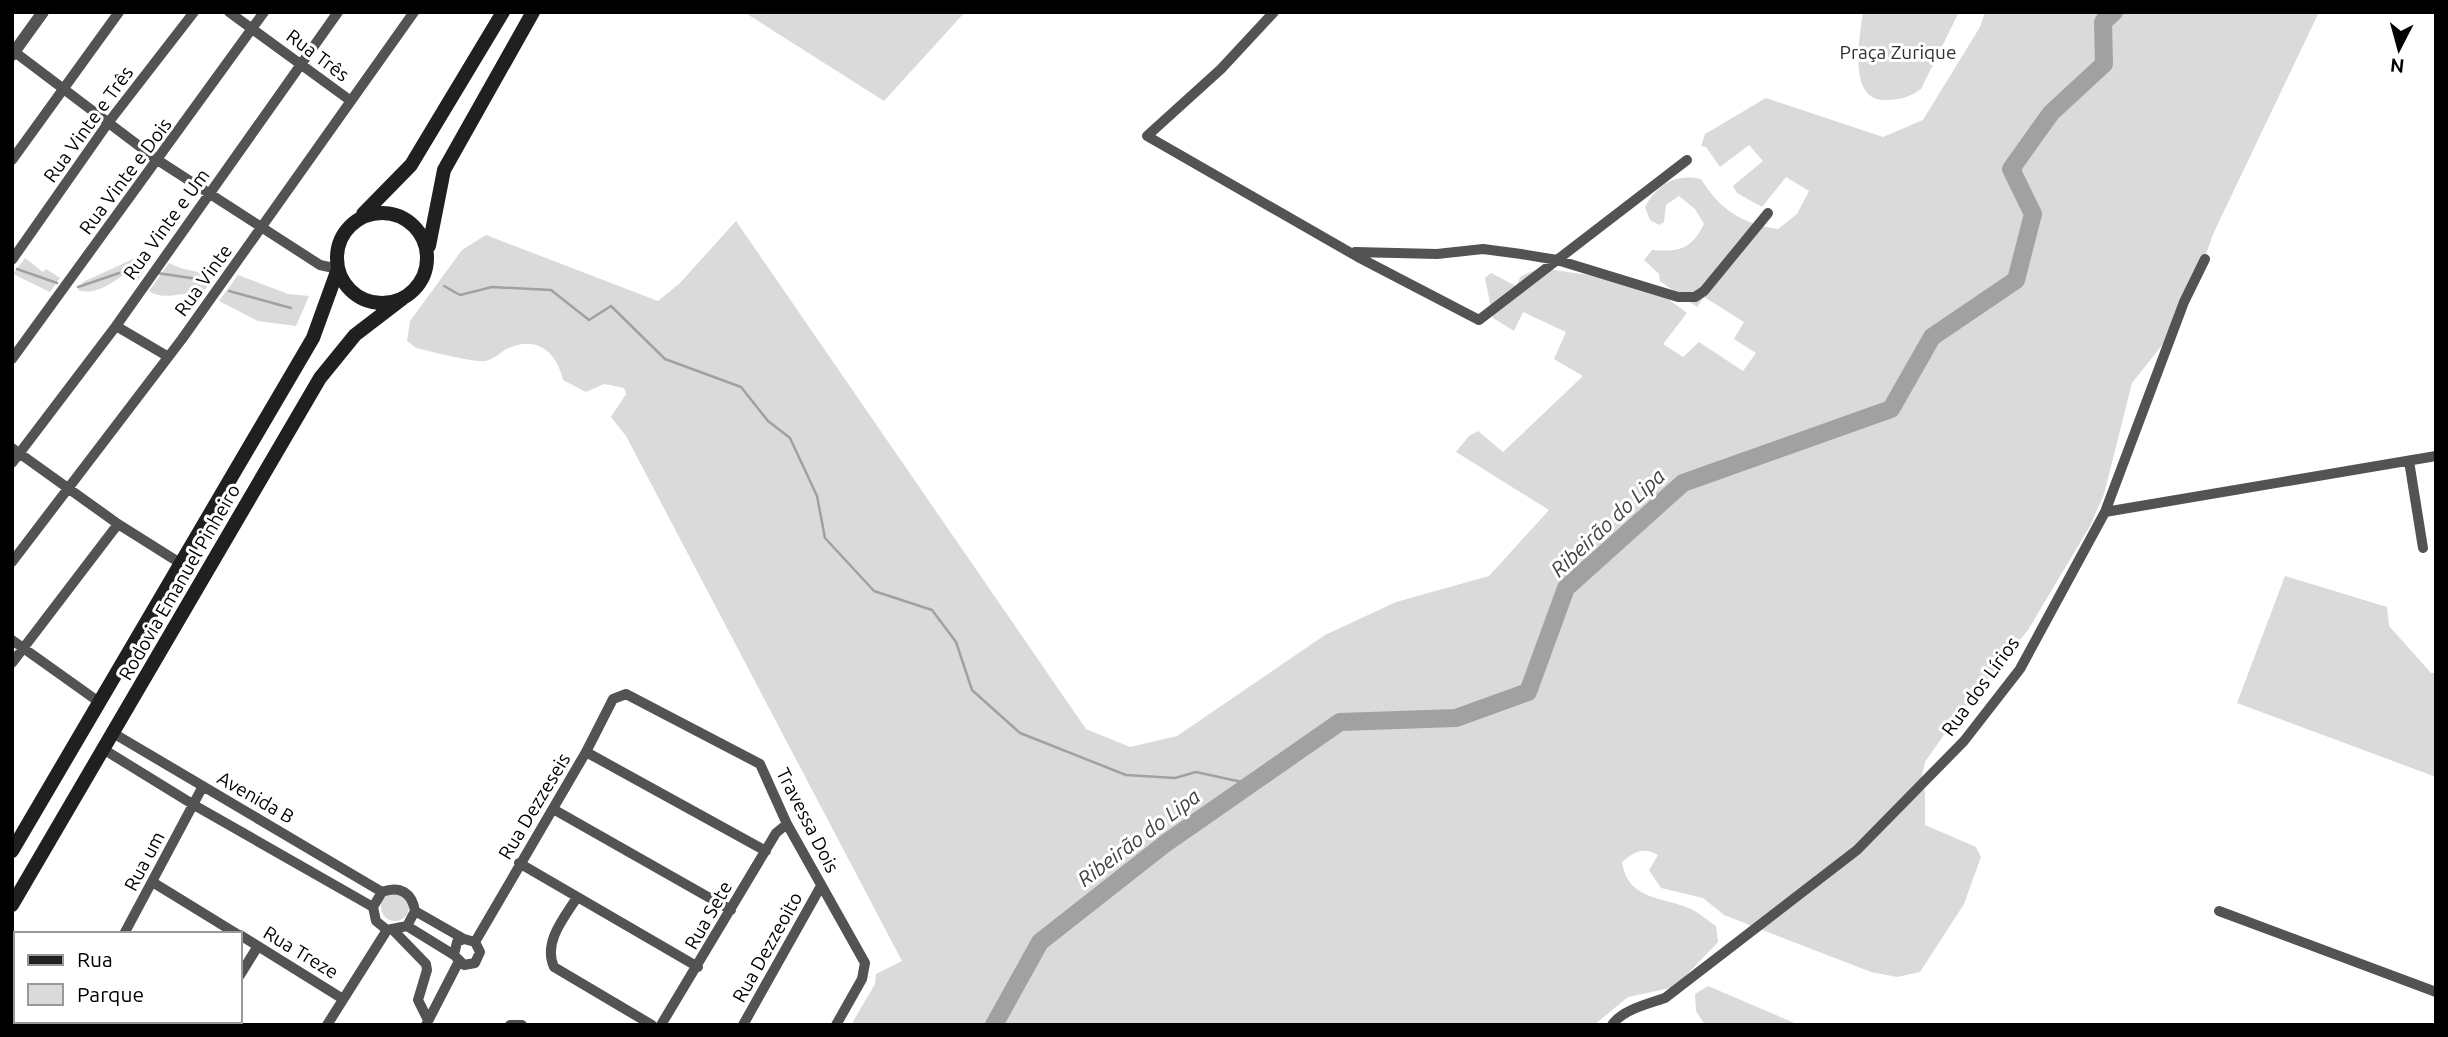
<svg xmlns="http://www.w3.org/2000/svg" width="2448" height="1037" font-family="Ubuntu,sans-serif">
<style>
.green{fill:#dadada}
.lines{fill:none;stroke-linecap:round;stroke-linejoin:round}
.stream{stroke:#a1a1a1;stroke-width:2.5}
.river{stroke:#a1a1a1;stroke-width:18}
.minor{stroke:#535353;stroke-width:10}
.tertiary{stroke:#535353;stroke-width:12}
.secondary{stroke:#202020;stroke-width:14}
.labels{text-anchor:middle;stroke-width:6;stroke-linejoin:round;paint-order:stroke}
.park-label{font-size:19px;fill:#313131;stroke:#fff}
.street-label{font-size:19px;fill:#000;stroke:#fff}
.water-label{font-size:21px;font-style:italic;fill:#424242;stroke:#fff}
</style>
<rect width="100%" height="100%" fill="#fff"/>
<path class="green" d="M 744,12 L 965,12 L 884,101 Z
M 1863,12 L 1959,12 L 1921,89 C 1909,98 1898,100 1884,100 C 1847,100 1860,35 1863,12 Z
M 1985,12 L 2319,12 L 2214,232 L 2182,320 L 2132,383 L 2104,494 L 2090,526 L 2028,630 L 1957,716 L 1925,762 L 1921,780 L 1925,792 L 1925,825 L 1976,847 L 1981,857 L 1964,904 L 1920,972 L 1897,977 L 1871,972 L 1724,915 L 1703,898 L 1661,888 L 1649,870 L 1658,855 C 1642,847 1636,851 1622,862 C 1628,902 1665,896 1693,910 C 1701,914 1708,921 1716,926 L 1718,942 L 1675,987 L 1628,997 L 1594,1025 L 851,1025 L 875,984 L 876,974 L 902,961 L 626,436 L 611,417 L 626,394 L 624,388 L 604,384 L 586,392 L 563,380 C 557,353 538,335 509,348 C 501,351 496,359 485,361 C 475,363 429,351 416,348 L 407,341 L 410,321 L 462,250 L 486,235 L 658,301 L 680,283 L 736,221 L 1086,729 L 1130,747 L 1177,736 L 1325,635 L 1396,602 L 1489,576 L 1549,510 L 1456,452 L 1469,436 L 1478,431 L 1503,452 L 1583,376 L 1554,359 L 1566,332 L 1523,312 L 1514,331 L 1493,318 L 1485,278 L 1491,273 L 1516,286 L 1521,276 L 1541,268 L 1588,275 L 1660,293 L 1687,313 L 1663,344 L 1683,357 L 1699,342 L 1743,371 L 1756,353 L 1734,339 L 1744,322 L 1704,297 L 1697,307 L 1660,281 L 1659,274 L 1644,260 L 1652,250 C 1679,252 1691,250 1704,224 L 1695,209 L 1679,196 L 1666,205 L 1664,222 L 1659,225 L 1650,220 L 1645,207 C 1657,185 1675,173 1701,179 C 1720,210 1741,223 1778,229 L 1797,214 L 1809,191 L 1786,177 L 1762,207 L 1737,193 L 1733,186 L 1763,161 L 1749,145 L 1720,167 L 1706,147 L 1701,146 L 1705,134 L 1766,98 L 1883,137 L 1923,120 L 1980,27 Z
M 25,258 L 43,272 L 46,269 L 60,278 L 50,292 L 13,274 Z
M 133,259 L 148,266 L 136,283 L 124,275 C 109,284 95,296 78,290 L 83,282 Z
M 169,263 C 183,271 199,270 213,278 L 202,294 C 184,290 164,302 149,291 Z
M 238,275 L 288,294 L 309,296 L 296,326 L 258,321 L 219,301 Z
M 2285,576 L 2387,607 L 2389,626 L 2431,673 L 2436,673 L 2436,777 L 2237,703 Z
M381 907a14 14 0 1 1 28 0a14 14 0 1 1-28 0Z
M 1708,986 L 1799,1025 L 1705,1025 L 1696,1011 L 1695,994 Z"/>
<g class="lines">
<path class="stream" d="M 17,269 L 57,283
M 157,273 L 211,281
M 444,286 L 460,295 L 492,287 L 551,290 L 589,320 L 611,306 L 665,359 L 741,387 L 768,421 L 790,438 L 817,496 L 825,538 L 874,591 L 932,610 L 956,642 L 972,690 L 1020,733 L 1126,775 L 1175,778 L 1196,772 L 1251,784
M 78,287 L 140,266
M 229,291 L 291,308"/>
<path class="river" d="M 994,1025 L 1040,942 L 1166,843 L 1340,722 L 1456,718 L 1528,692 L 1566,588 L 1683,483 L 1891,409 L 1932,337 L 2016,280 L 2033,214 L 2011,169 L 2051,113 L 2104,64 L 2103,22 L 2114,12"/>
<path class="minor" d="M 229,12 L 351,101
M 1274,12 L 1221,69 L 1147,136 L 1358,257 L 1479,320 L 1687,160
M 12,50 L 159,161 L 320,265 L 338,269
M 12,160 L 119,12
M 1355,252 L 1437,254 L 1483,249 L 1521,254 L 1557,260 L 1678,297 L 1695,297 L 1704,291 L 1768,213
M 12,260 L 108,123 L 194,12
M 116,326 L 167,356
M 12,359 L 264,12
M 12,448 L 118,524 L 180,563
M 2409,461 L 2423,548
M 12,463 L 116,326 L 338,12
M 2105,512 L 2436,456
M 12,562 L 182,339 L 414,12
M 12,640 L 99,702
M 12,663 L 118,524
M 113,733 L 382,892 C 400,885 412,893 415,911 L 407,926 L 387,930 L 376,921 L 373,907 L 382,892
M 103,749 L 194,805 L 373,907
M 586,752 L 766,851
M 553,809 L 731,910
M 519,863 L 698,967
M 154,883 L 237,934
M 576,899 C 563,919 543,943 554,967 L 652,1025
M 415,911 L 464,939
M 2219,911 L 2436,992
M 407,926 L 454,955 L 464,965 L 475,963 L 480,952 L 475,942 L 464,939 L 457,942 L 454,955
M 394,931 L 426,964 L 427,970 L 418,1000 L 428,1020
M 124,934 L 203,786
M 240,935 L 343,999
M 475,942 L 586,752 L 613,699 L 626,694 L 760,764 L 787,824 L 865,963 L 862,979 L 836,1025
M 240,975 L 258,946
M 12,1010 L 16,1012
M 31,1021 L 36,1025
M 206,1021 L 212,1025
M 71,1025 L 73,1021
M 327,1025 L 387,930
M 426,1025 L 458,963
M 510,1025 L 522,1025
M 661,1025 L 776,833 L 787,824
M 743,1025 L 821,886
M 1612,1025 C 1622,1010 1648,1004 1665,998 L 1857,850 L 1964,741 L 2020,669 L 2105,512 L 2184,302 L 2205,259"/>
<path class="tertiary" d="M 12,55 L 43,12"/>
<path class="secondary" d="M337 258a45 45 0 1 1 90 0a45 45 0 1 1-90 0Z
M 363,214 L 411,165 L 503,12
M 429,246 L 444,170 L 533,12
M 12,851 L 313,338 L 338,269
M 12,905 L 320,378 L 355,335 L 402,299"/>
</g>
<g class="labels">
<g class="park-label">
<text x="1898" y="59">Praça Zurique</text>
</g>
<g class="street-label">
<text transform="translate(318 55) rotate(37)" y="7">Rua Três</text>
<text transform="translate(88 124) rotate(-54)" y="7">Rua Vinte e Três</text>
<text transform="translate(125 176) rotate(-53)" y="7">Rua Vinte e Dois</text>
<text transform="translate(166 224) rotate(-54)" y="7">Rua Vinte e Um</text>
<text transform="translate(203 280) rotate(-54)" y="7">Rua Vinte</text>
<text transform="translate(179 582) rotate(-60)" y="7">Rodovia Emanuel Pinheiro</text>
<text transform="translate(1980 686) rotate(-54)" y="7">Rua dos Lírios</text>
<text transform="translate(256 797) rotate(30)" y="7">Avenida B</text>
<text transform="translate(534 806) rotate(-59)" y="7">Rua Dezzeseis</text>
<text transform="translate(808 820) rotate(63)" y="7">Travessa Dois</text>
<text transform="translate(144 861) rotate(-62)" y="7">Rua um</text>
<text transform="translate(708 915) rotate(-60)" y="7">Rua Sete</text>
<text transform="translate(767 947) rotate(-61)" y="7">Rua Dezzeoito</text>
<text transform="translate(301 952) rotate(31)" y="7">Rua Treze</text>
</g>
<g class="water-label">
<text transform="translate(1608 523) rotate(-43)" y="7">Ribeirão do Lipa</text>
<text transform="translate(1139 838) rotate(-37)" y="7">Ribeirão do Lipa</text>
</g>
</g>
<rect width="2448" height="1037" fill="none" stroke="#000000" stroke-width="28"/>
<rect x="14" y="932" width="228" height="91" fill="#ffffff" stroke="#999999" stroke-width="2"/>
<rect x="28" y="955" width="35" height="10" fill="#202020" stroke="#999999" stroke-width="2"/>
<text x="77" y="967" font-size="21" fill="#000000">Rua</text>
<rect x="28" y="984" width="35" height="21" fill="#dadada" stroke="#999999" stroke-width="2"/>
<text x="77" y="1002" font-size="21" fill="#000000">Parque</text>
<g transform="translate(2399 49) rotate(186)" stroke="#ffffff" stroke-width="5" paint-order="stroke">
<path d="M0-5L12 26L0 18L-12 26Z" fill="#000000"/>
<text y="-10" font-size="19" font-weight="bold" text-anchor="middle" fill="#000000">N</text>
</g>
</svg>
